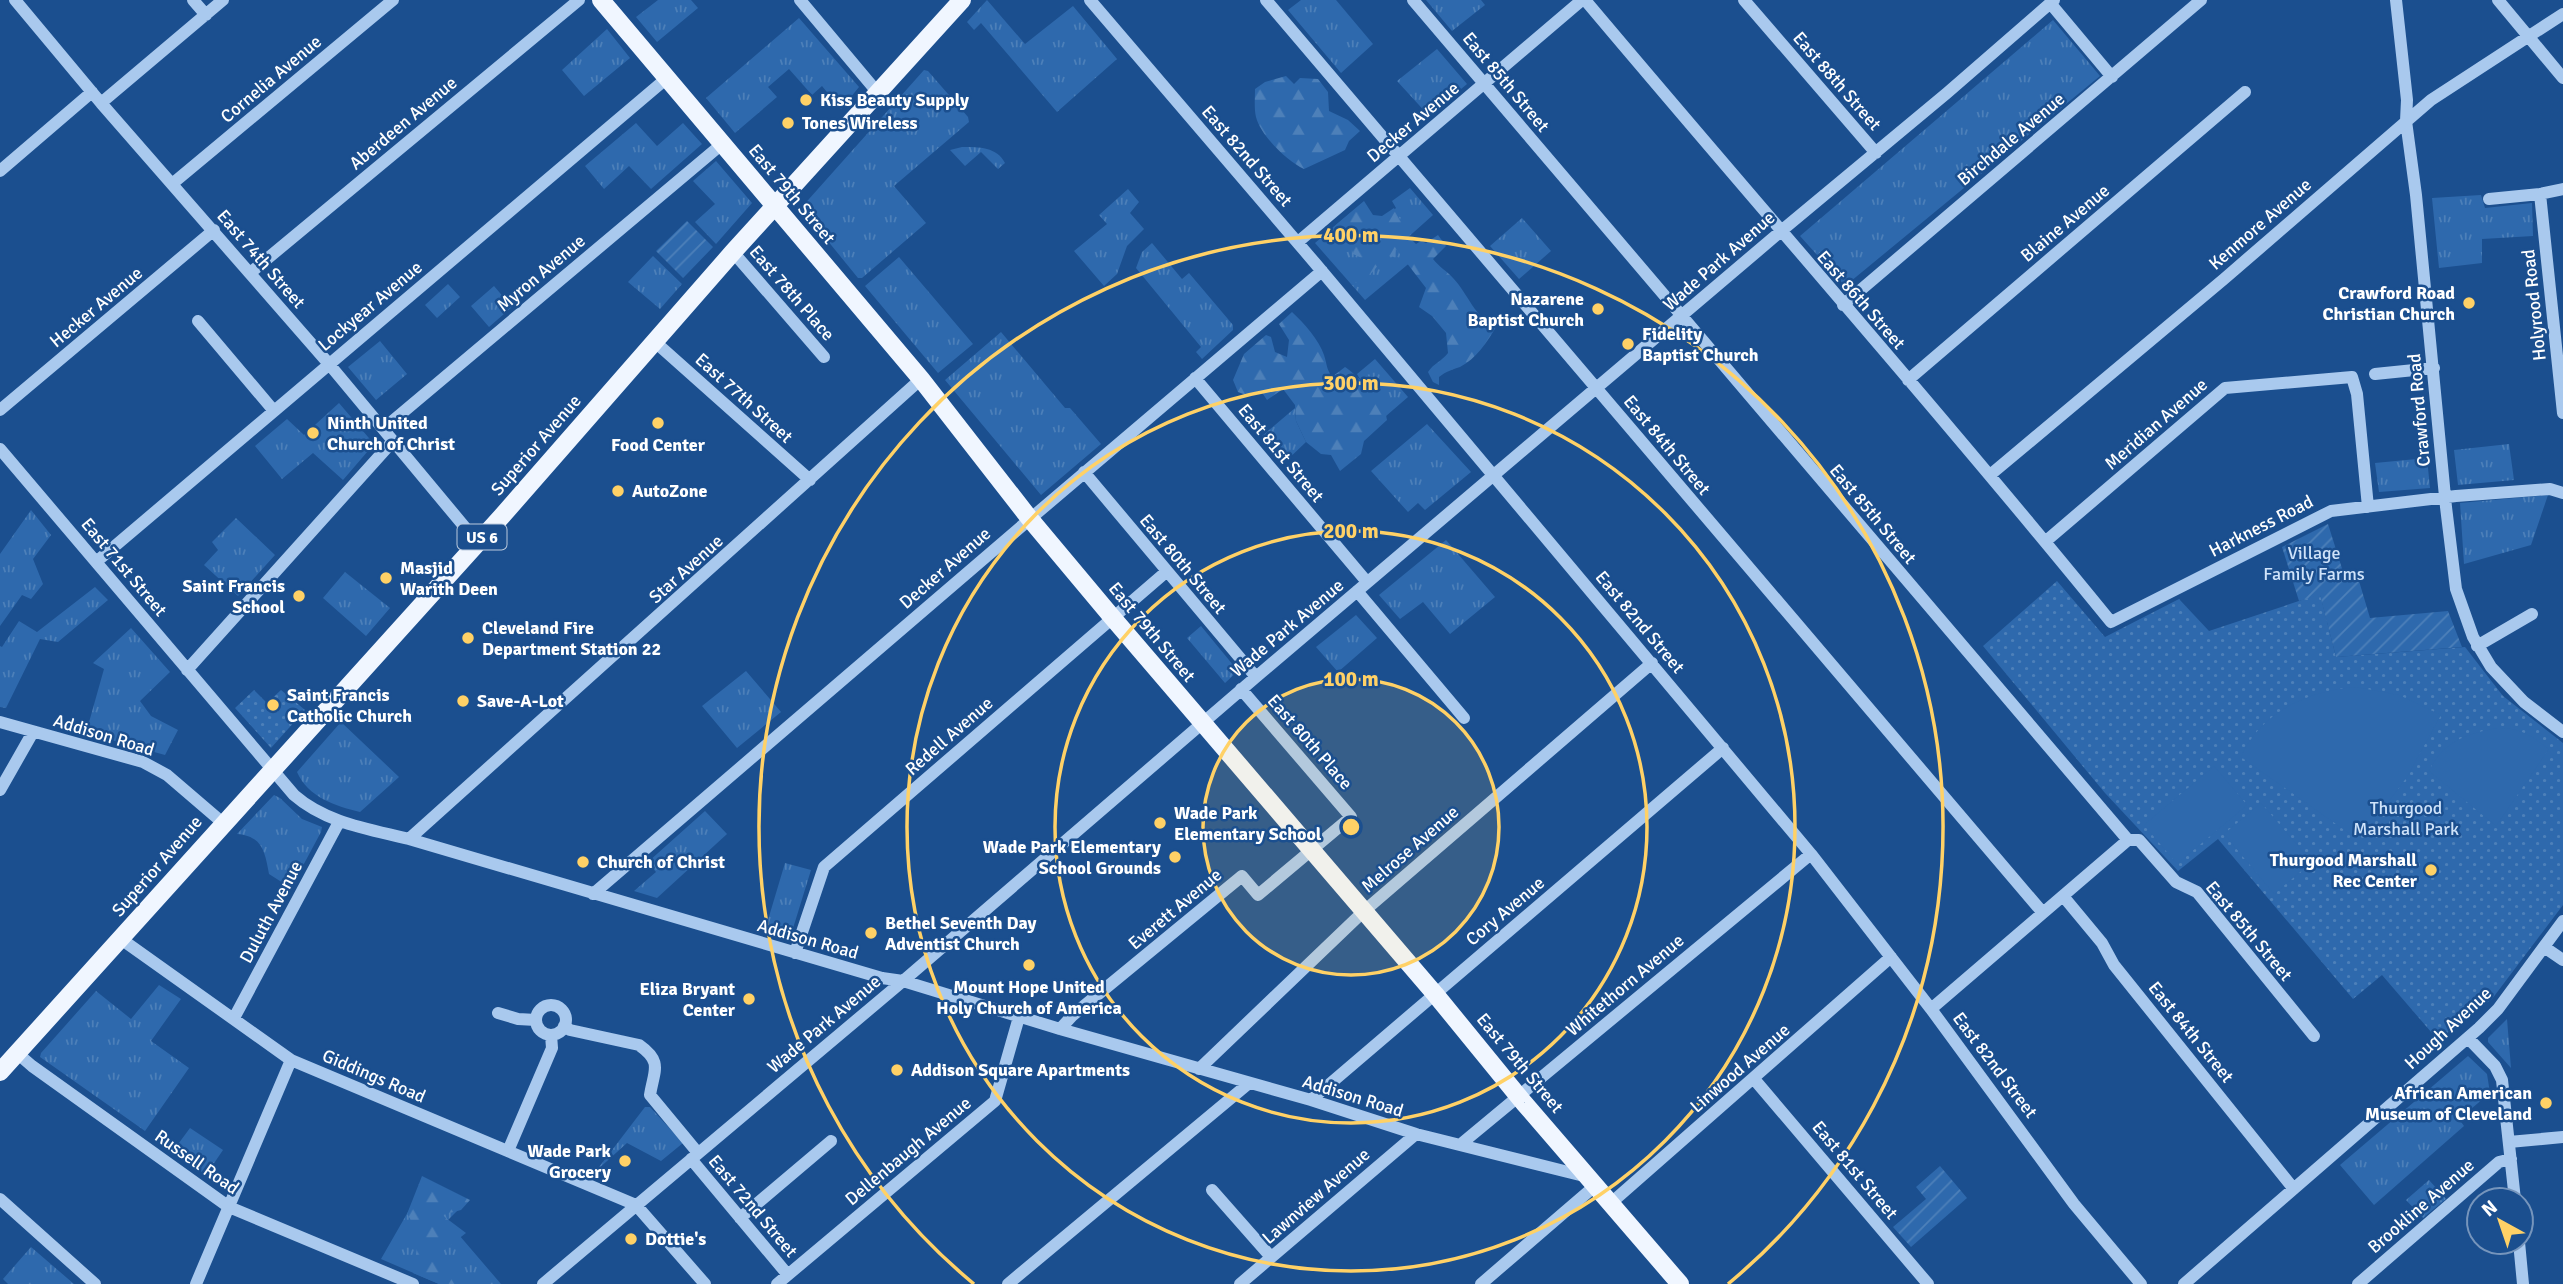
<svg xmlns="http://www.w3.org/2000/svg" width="2563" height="1284" font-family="Signika,sans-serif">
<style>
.grass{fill:url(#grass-tufts)}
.forest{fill:url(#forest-firs)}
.park{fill:url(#park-dots)}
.garden{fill:url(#garden-furrows)}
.pitch{fill:#2e69ad}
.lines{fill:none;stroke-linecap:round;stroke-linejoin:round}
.minor{stroke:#a9c9ee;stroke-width:12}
.major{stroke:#f0f6ff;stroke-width:18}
.ring{fill:none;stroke:#ffd166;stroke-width:3.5}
.poi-dot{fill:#ffd166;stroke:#1b4f8f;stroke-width:2.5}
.labels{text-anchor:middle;stroke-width:5;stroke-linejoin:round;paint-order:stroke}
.shield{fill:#1b4f8f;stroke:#bbcadd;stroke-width:2}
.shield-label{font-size:16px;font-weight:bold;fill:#fff}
.street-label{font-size:18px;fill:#fff;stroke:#1b4f8f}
.poi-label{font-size:18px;font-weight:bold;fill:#fff;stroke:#1b4f8f;text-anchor:start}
.park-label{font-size:18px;fill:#cfe3fa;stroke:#1b4f8f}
.centre{fill:#ffd166;stroke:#1b4f8f;stroke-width:3.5}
.ring-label{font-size:21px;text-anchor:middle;font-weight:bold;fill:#ffd166;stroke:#1b4f8f;stroke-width:5;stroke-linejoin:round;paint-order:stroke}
</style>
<defs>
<pattern id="grass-tufts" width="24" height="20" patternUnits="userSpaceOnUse" patternTransform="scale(1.75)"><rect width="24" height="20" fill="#2e69ad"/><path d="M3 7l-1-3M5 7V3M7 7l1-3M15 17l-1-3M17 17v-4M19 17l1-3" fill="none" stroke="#4d80b9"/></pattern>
<pattern id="forest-firs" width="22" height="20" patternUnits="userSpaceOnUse" patternTransform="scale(1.75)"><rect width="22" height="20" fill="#2e69ad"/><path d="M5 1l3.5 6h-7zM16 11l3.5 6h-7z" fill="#4d80b9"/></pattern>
<pattern id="park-dots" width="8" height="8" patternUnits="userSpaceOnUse" patternTransform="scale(1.75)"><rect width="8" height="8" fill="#2e69ad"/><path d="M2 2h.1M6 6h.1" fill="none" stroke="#4d80b9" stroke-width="1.8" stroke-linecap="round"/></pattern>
<pattern id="garden-furrows" width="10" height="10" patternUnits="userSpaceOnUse" patternTransform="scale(1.75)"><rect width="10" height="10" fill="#2e69ad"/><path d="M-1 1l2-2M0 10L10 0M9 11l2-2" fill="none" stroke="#4d80b9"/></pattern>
</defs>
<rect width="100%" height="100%" fill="#1b4f8f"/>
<path class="grass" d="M 658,0 L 691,0 L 698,8 L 657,42 L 636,17 Z
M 987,0 L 1025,44 L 1073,6 L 1117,59 L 1057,112 L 981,23 L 974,30 L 967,22 Z
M 1301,0 L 1336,0 L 1373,44 L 1341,73 L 1288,10 Z
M 1426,0 L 1481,0 L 1485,5 L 1452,31 Z
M 799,18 L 859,87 L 841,109 L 822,86 L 812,95 L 789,69 L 768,87 L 777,97 L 735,133 L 706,98 Z
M 2053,20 L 2100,76 L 1845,286 L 1800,236 Z
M 607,29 L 630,58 L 584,96 L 562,70 Z
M 1437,49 L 1467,84 L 1429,116 L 1397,81 Z
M 924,70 L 928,71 L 968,117 L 969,122 L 894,186 L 926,223 L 862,278 L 858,278 L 801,208 Z
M 636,123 L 657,146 L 683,123 L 702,144 L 651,189 L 629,166 L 604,189 L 585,166 Z
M 962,147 C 979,147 997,147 1005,163 L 998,169 L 981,152 L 965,166 L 950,150 Z
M 716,161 L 752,203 L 716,244 L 695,222 L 715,204 L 693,181 Z
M 1410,188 L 1433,215 L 1405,240 L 1418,256 L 1365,300 L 1315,243 L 1361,204 L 1372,217 L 1385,218 L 1396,208 L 1392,201 Z
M 1128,189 L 1139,202 L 1130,213 L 1144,229 L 1127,246 L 1117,274 L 1104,286 L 1074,251 L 1107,224 L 1099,215 Z
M 2481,195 L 2485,208 L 2532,203 L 2533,236 L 2482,239 L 2482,263 L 2439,268 L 2432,198 Z
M 1522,218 L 1551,251 L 1519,279 L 1490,246 Z
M 1152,243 L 1182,279 L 1189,273 L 1233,325 L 1233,330 L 1202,359 L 1196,352 L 1201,347 L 1136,268 L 1142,252 Z
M 653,256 L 682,284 L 660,309 L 628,282 Z
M 899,257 L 973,344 L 938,373 L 865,286 Z
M 448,284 L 460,297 L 437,318 L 425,305 Z
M 494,286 L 512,307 L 489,327 L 471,306 Z
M 1001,332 L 1065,408 L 1070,408 L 1101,444 L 1041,495 L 945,380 Z
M 380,341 L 407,374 L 376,400 L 348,367 Z
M 1375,359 L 1408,397 L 1386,416 C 1380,396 1366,391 1357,374 Z
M 339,403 L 374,444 L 343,480 L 313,453 L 282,479 L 255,446 L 287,419 L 304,435 Z
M 1295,408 L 1296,421 L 1306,442 L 1284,463 L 1262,436 Z
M 1427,424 L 1471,472 L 1425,510 L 1418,503 L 1408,512 L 1371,471 Z
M 2509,444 L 2514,480 L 2458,485 L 2454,450 Z
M 2427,458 L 2430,488 L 2379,492 L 2375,463 Z
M 2548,495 L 2531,545 L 2464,564 L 2460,503 Z
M 31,510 L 51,535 L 33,559 L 43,584 L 31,599 L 22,595 L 0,626 L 0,554 Z
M 236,518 L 275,555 L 238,596 L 204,565 L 218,550 L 212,542 Z
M 1446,540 L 1495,597 L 1450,634 L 1423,602 L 1400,619 L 1379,595 Z
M 345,572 L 390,608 L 366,636 L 323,598 Z
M 95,587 L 108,600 L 58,642 L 40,639 L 6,708 L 0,707 L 0,646 L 2,647 L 19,621 L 37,632 Z
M 1356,615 L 1377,638 L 1338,672 L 1316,647 Z
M 1201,626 L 1238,671 L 1225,683 L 1187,638 Z
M 131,628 L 170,672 L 140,701 L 151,716 L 178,730 L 165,755 L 86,733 L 104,669 L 93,663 Z
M 746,671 L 781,712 L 737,748 L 702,706 Z
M 341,722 L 399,777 L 360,812 C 335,806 308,797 297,772 Z
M 274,795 L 280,798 L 302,819 L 322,827 L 321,832 L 291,888 L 269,874 C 265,853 263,836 237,834 Z
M 705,811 L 727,834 L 657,898 L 634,891 L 656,872 L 648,862 Z
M 785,863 L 811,870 L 790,938 L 765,930 Z
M 159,985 L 181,999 L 151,1041 L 189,1068 L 145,1131 L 40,1057 L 41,1053 L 96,991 L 131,1019 Z
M 2507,1019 L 2511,1068 L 2488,1042 L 2488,1038 Z
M 2468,1056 L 2487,1074 L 2490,1093 L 2459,1119 L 2464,1126 L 2374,1205 L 2340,1165 Z
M 645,1107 L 650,1107 L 683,1143 L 661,1161 L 627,1143 L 596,1171 Z
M 190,1128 L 223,1150 L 206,1175 L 173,1151 Z
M 2429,1180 L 2446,1199 L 2423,1218 L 2406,1200 Z
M 424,1184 L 467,1201 L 447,1221 L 501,1284 L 439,1284 L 381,1259 Z
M 31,1247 L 74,1284 L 8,1284 L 3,1279 Z"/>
<path class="forest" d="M 1286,76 L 1294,84 L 1300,78 L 1318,79 L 1328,92 L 1329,111 L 1348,120 L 1360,131 L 1349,141 L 1345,150 L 1304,169 C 1287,161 1261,136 1256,117 C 1254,109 1255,97 1255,89 L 1265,82 Z
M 1364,201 L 1373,215 L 1382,216 L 1394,208 L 1410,238 L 1416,244 L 1421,241 L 1426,243 L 1438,235 L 1446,246 L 1433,259 C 1439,267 1447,271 1453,278 C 1469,295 1474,317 1496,327 C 1487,342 1476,359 1460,367 C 1451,370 1447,371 1439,377 L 1439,385 L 1433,382 L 1428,372 C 1434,363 1442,361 1448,353 L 1446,333 L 1432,316 L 1419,307 L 1426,288 L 1396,249 L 1394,257 L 1388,256 C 1374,266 1371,281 1353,283 L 1349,277 L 1368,261 L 1353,254 L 1349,238 L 1340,241 L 1333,237 L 1332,228 Z
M 1292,312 C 1304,323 1319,340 1324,355 C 1327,364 1326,368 1332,377 L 1345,367 C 1352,371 1379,397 1382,403 C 1385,407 1386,415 1387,420 L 1364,441 L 1361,454 L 1340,471 L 1331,455 L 1321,454 L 1306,442 L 1296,421 L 1295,405 L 1283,389 L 1267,400 L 1261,391 L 1246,395 L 1238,392 L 1233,380 L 1244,354 L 1266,335 L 1271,337 L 1275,352 L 1287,357 L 1289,340 L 1279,324 Z
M 422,1176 L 470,1200 L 461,1210 L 442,1215 L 466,1233 L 430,1261 L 453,1264 L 474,1284 L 439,1284 L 413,1273 C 417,1251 421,1233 407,1214 Z"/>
<path class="park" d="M 2057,581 L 2105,637 L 2179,599 L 2209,631 L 2320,594 L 2336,657 L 2465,647 L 2503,696 L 2563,743 L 2563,905 L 2492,999 L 2438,1040 L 2382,975 L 2353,999 L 2218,839 L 2178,871 L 2105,793 L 1983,646 Z
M 254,690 L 267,703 L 281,690 L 305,710 L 271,748 L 235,708 Z"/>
<path class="garden" d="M 687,221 L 713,247 L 683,278 L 656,251 Z
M 2328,524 L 2345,578 L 2359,581 L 2370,618 L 2448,611 L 2462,647 L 2336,657 L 2320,595 L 2299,601 L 2282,547 Z
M 1940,1166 L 1967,1198 L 1911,1247 L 1893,1227 L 1926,1199 L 1916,1187 Z"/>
<path class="pitch" d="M 2356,687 L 2399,695 L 2441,715 L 2407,777 L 2365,833 L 2353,836 L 2241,757 C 2260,712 2310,690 2356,687 Z
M 2497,728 C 2521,728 2530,735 2549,749 L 2496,826 L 2429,771 C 2443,741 2467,734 2497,728 Z
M 2214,766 L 2247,805 L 2177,864 L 2144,825 Z
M 2261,803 L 2312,862 L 2274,894 L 2224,834 Z"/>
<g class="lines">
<path class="minor" d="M 15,0 L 101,103 L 329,364 L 478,543
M 193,0 L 206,15
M 800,0 L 878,93
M 1090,0 L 1315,263 L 1811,854 L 1931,1009 L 2074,1204 L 2141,1284
M 1266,0 L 2043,913
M 1413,0 L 2128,840 L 2139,840 L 2176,882 L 2197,892 L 2314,1036
M 1585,0 C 1760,208 1940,412 2111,622 L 2331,511 L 2456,496 L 2550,489 L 2563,493
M 1744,0 L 1876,153
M 2396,0 L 2407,100 L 2406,121 L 2416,195 L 2446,507 L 2456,589 L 2473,637 L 2491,667 L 2524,702 L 2563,732
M 2498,0 L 2563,78
M 2050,3 L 2112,77
M 101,103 L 223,0
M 0,171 L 92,92
M 172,184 L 393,0
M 2540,194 L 2563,413
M 2489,199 L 2540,194 L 2563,189
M 1298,242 L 1582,0
M 733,252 L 824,357
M 250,273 L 579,0
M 1843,305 L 2201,0
M 198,321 L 274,411
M 654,341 L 810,480
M 2375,374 L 2434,368
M 1195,378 L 1367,582
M 1908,380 L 2245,92
M 0,410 L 214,230
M 383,429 L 722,144
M 0,449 L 294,795 C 326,823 369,829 409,839 L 882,978 L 903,981 L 1060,1029 L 1311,1100 L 1416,1134 L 1588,1177
M 1084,472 L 1256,677
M 1990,475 L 2224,279 L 2431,100 L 2563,14
M 2046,541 L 2225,388 L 2352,377 L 2357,394 L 2368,507
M 96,562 L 667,78
M 1357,591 L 1464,718
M 2477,646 L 2532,614
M 187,670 L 393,441
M 0,722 L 143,762 L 167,775 L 223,823
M 0,790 L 33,732
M 409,839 L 921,379
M 593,894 L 1030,519 L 1322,271
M 2063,896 L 2102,943 L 2114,965 L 2293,1188
M 121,939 L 291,1060 L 636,1205 L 705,1284
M 2544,947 L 2563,960
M 795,953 L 824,867 L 1166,572
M536 1020a15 15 0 1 1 30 0a15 15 0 1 1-30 0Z
M 1931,1009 L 2128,840
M 498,1013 L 518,1019 L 536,1020
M 234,1018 L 339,822
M 564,1026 L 570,1030 L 639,1045 C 663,1062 654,1070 650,1095 L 698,1153
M 1060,1029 L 1073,1015 L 1242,876 L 1258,895 L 1351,817 L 1241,689
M 2468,1038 L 2495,1066 L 2502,1080 L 2515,1200
M 17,1053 L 32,1066 L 229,1207 L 413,1284
M 1199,1069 L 1363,912 L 1652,663
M 1754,1079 L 1928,1284
M 1311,1100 L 1723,748
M 2509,1142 L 2563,1137
M 1461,1144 L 1811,854
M 508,1151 L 552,1048 L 551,1035
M 691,1159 L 788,1275
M 1212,1190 L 1271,1257
M 0,1199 L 95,1284
M 1611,1203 L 1891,957
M 740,1218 L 831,1141
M 2519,1242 L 2523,1284
M 196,1284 L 291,1060
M 543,1284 L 903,981 L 1256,677 L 1780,232 L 1947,93 L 2054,0
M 777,1284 L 995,1101 L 1019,1017
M 1008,1284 L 1248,1084
M 1240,1284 L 1416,1134
M 1481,1284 L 1596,1185
M 2184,1284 L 2479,1028 L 2498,1009 L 2563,921
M 2358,1284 L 2499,1162 L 2511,1159"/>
<path class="major" d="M 601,0 L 921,379 L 1030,519 L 1112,617 L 1435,994 L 1524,1103 L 1680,1284
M 0,1072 L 502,516 L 733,252 L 962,0"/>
</g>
<circle cx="1351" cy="827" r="148" fill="#ffd166" fill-opacity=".12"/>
<g class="ring">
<circle cx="1351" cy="827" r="148"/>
<circle cx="1351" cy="827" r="296"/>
<circle cx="1351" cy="827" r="444"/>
<path d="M974 1284A592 592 0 1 1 1728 1284"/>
</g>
<g class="poi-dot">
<circle cx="806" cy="100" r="7"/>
<circle cx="788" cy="123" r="7"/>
<circle cx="2469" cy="303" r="7"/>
<circle cx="1598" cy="309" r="7"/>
<circle cx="1628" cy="344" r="7"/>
<circle cx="658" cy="423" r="7"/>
<circle cx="313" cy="433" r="7"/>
<circle cx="618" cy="491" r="7"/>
<circle cx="386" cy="578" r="7"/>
<circle cx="299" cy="596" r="7"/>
<circle cx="468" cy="638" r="7"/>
<circle cx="463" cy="701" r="7"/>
<circle cx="273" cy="705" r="7"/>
<circle cx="1160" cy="823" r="7"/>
<circle cx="1175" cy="857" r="7"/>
<circle cx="583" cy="862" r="7"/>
<circle cx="2431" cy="870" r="7"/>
<circle cx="871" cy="933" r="7"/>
<circle cx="1029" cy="965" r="7"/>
<circle cx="749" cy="999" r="7"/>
<circle cx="897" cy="1070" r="7"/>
<circle cx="2546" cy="1103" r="7"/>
<circle cx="625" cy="1161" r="7"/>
<circle cx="631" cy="1239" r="7"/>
</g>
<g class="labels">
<rect class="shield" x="457.5" y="524.5" width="49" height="25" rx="5"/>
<g class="shield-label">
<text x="482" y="543">US 6</text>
</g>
<g class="street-label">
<text transform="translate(271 79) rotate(-40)" y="6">Cornelia Avenue</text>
<text transform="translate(1837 81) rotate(49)" y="6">East 88th Street</text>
<text transform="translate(1506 82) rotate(50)" y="6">East 85th Street</text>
<text transform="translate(1413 122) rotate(-40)" y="6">Decker Avenue</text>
<text transform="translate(403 123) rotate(-40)" y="6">Aberdeen Avenue</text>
<text transform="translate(2011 139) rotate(-40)" y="6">Birchdale Avenue</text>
<text transform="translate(1247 156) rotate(49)" y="6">East 82nd Street</text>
<text transform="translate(792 194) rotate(50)" y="6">East 79th Street</text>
<text transform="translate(2065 223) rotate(-40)" y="6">Blaine Avenue</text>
<text transform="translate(2260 224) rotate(-41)" y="6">Kenmore Avenue</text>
<text transform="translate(261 259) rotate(49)" y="6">East 74th Street</text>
<text transform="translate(1719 261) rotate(-41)" y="6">Wade Park Avenue</text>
<text transform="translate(541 273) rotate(-40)" y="6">Myron Avenue</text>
<text transform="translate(792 293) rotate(49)" y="6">East 78th Place</text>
<text transform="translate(1861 300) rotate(49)" y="6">East 86th Street</text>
<text transform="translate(2534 305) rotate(-96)" y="6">Holyrood Road</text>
<text transform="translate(370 306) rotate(-40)" y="6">Lockyear Avenue</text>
<text transform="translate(96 307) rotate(-40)" y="6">Hecker Avenue</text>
<text transform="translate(744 398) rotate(42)" y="6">East 77th Street</text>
<text transform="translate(2419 410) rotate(-95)" y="6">Crawford Road</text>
<text transform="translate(2156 424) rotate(-41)" y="6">Meridian Avenue</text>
<text transform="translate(536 445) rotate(-49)" y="6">Superior Avenue</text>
<text transform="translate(1667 445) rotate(50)" y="6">East 84th Street</text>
<text transform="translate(1281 453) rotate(50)" y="6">East 81st Street</text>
<text transform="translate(1873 514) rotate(50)" y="6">East 85th Street</text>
<text transform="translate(2261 526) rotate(-27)" y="6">Harkness Road</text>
<text transform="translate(1183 564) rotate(50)" y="6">East 80th Street</text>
<text transform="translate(124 567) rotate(50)" y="6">East 71st Street</text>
<text transform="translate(945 568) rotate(-41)" y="6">Decker Avenue</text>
<text transform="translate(686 569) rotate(-42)" y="6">Star Avenue</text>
<text transform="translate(1640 622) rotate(50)" y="6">East 82nd Street</text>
<text transform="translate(1287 628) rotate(-40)" y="6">Wade Park Avenue</text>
<text transform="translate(1152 632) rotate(50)" y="6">East 79th Street</text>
<text transform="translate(104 735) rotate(17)" y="6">Addison Road</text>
<text transform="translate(949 736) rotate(-41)" y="6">Redell Avenue</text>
<text transform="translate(1310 742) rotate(49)" y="6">East 80th Place</text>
<text transform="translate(1410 849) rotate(-41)" y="6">Melrose Avenue</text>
<text transform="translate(157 866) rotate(-49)" y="6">Superior Avenue</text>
<text transform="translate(1175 909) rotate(-40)" y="6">Everett Avenue</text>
<text transform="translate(1505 911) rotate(-40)" y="6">Cory Avenue</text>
<text transform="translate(271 912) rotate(-62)" y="6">Duluth Avenue</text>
<text transform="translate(2249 931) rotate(50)" y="6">East 85th Street</text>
<text transform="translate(808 939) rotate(16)" y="6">Addison Road</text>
<text transform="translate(1625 985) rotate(-40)" y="6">Whitethorn Avenue</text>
<text transform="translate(824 1024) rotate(-40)" y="6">Wade Park Avenue</text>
<text transform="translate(2448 1028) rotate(-43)" y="6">Hough Avenue</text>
<text transform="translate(2191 1032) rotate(51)" y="6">East 84th Street</text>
<text transform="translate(1520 1063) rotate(50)" y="6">East 79th Street</text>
<text transform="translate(1995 1065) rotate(53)" y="6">East 82nd Street</text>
<text transform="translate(1740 1068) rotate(-41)" y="6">Linwood Avenue</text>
<text transform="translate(374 1076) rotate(23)" y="6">Giddings Road</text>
<text transform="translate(1353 1096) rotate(17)" y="6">Addison Road</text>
<text transform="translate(908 1151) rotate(-40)" y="6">Dellenbaugh Avenue</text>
<text transform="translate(197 1162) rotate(35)" y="6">Russell Road</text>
<text transform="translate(1855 1170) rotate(50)" y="6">East 81st Street</text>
<text transform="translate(1316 1196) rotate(-41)" y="6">Lawnview Avenue</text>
<text transform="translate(753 1206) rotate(50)" y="6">East 72nd Street</text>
<text transform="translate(2421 1206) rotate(-41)" y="6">Brookline Avenue</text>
</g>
<g class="poi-label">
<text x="820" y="106">Kiss Beauty Supply</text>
<text x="802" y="129">Tones Wireless</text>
<text x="2455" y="299" text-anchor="end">Crawford Road<tspan x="2455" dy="21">Christian Church</tspan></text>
<text x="1584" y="305" text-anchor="end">Nazarene<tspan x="1584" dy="21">Baptist Church</tspan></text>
<text x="1642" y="340">Fidelity<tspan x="1642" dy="21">Baptist Church</tspan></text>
<text x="327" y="429">Ninth United<tspan x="327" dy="21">Church of Christ</tspan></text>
<text x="658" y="451" text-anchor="middle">Food Center</text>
<text x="632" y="497">AutoZone</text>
<text x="400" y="574">Masjid<tspan x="400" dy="21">Warith Deen</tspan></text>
<text x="285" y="592" text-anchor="end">Saint Francis<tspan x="285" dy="21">School</tspan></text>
<text x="482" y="634">Cleveland Fire<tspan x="482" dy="21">Department Station 22</tspan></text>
<text x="287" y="701">Saint Francis<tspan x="287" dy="21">Catholic Church</tspan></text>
<text x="477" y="707">Save-A-Lot</text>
<text x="1174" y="819">Wade Park<tspan x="1174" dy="21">Elementary School</tspan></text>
<text x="1161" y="853" text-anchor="end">Wade Park Elementary<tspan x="1161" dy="21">School Grounds</tspan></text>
<text x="2417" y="866" text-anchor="end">Thurgood Marshall<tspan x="2417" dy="21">Rec Center</tspan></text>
<text x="597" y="868">Church of Christ</text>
<text x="885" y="929">Bethel Seventh Day<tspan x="885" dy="21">Adventist Church</tspan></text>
<text x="1029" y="993" text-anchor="middle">Mount Hope United<tspan x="1029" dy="21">Holy Church of America</tspan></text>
<text x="735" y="995" text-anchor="end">Eliza Bryant<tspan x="735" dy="21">Center</tspan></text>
<text x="911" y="1076">Addison Square Apartments</text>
<text x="2532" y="1099" text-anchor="end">African American<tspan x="2532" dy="21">Museum of Cleveland</tspan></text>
<text x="611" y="1157" text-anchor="end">Wade Park<tspan x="611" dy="21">Grocery</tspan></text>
<text x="645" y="1245">Dottie's</text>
</g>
<g class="park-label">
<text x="2314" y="559">Village<tspan x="2314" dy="21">Family Farms</tspan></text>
<text x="2406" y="814">Thurgood<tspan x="2406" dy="21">Marshall Park</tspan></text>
</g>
</g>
<circle cx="1351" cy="827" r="10" class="centre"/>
<g class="ring-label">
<text x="1351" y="242">400 m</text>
<text x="1351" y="390">300 m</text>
<text x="1351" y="538">200 m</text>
<text x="1351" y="686">100 m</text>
</g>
<g transform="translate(2500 1221) rotate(320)"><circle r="33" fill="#1b4f8f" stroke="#7695bc" stroke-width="2"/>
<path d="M0-5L12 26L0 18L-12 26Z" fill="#ffd166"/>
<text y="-10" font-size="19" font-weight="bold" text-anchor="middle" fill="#ffffff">N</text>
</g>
</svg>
